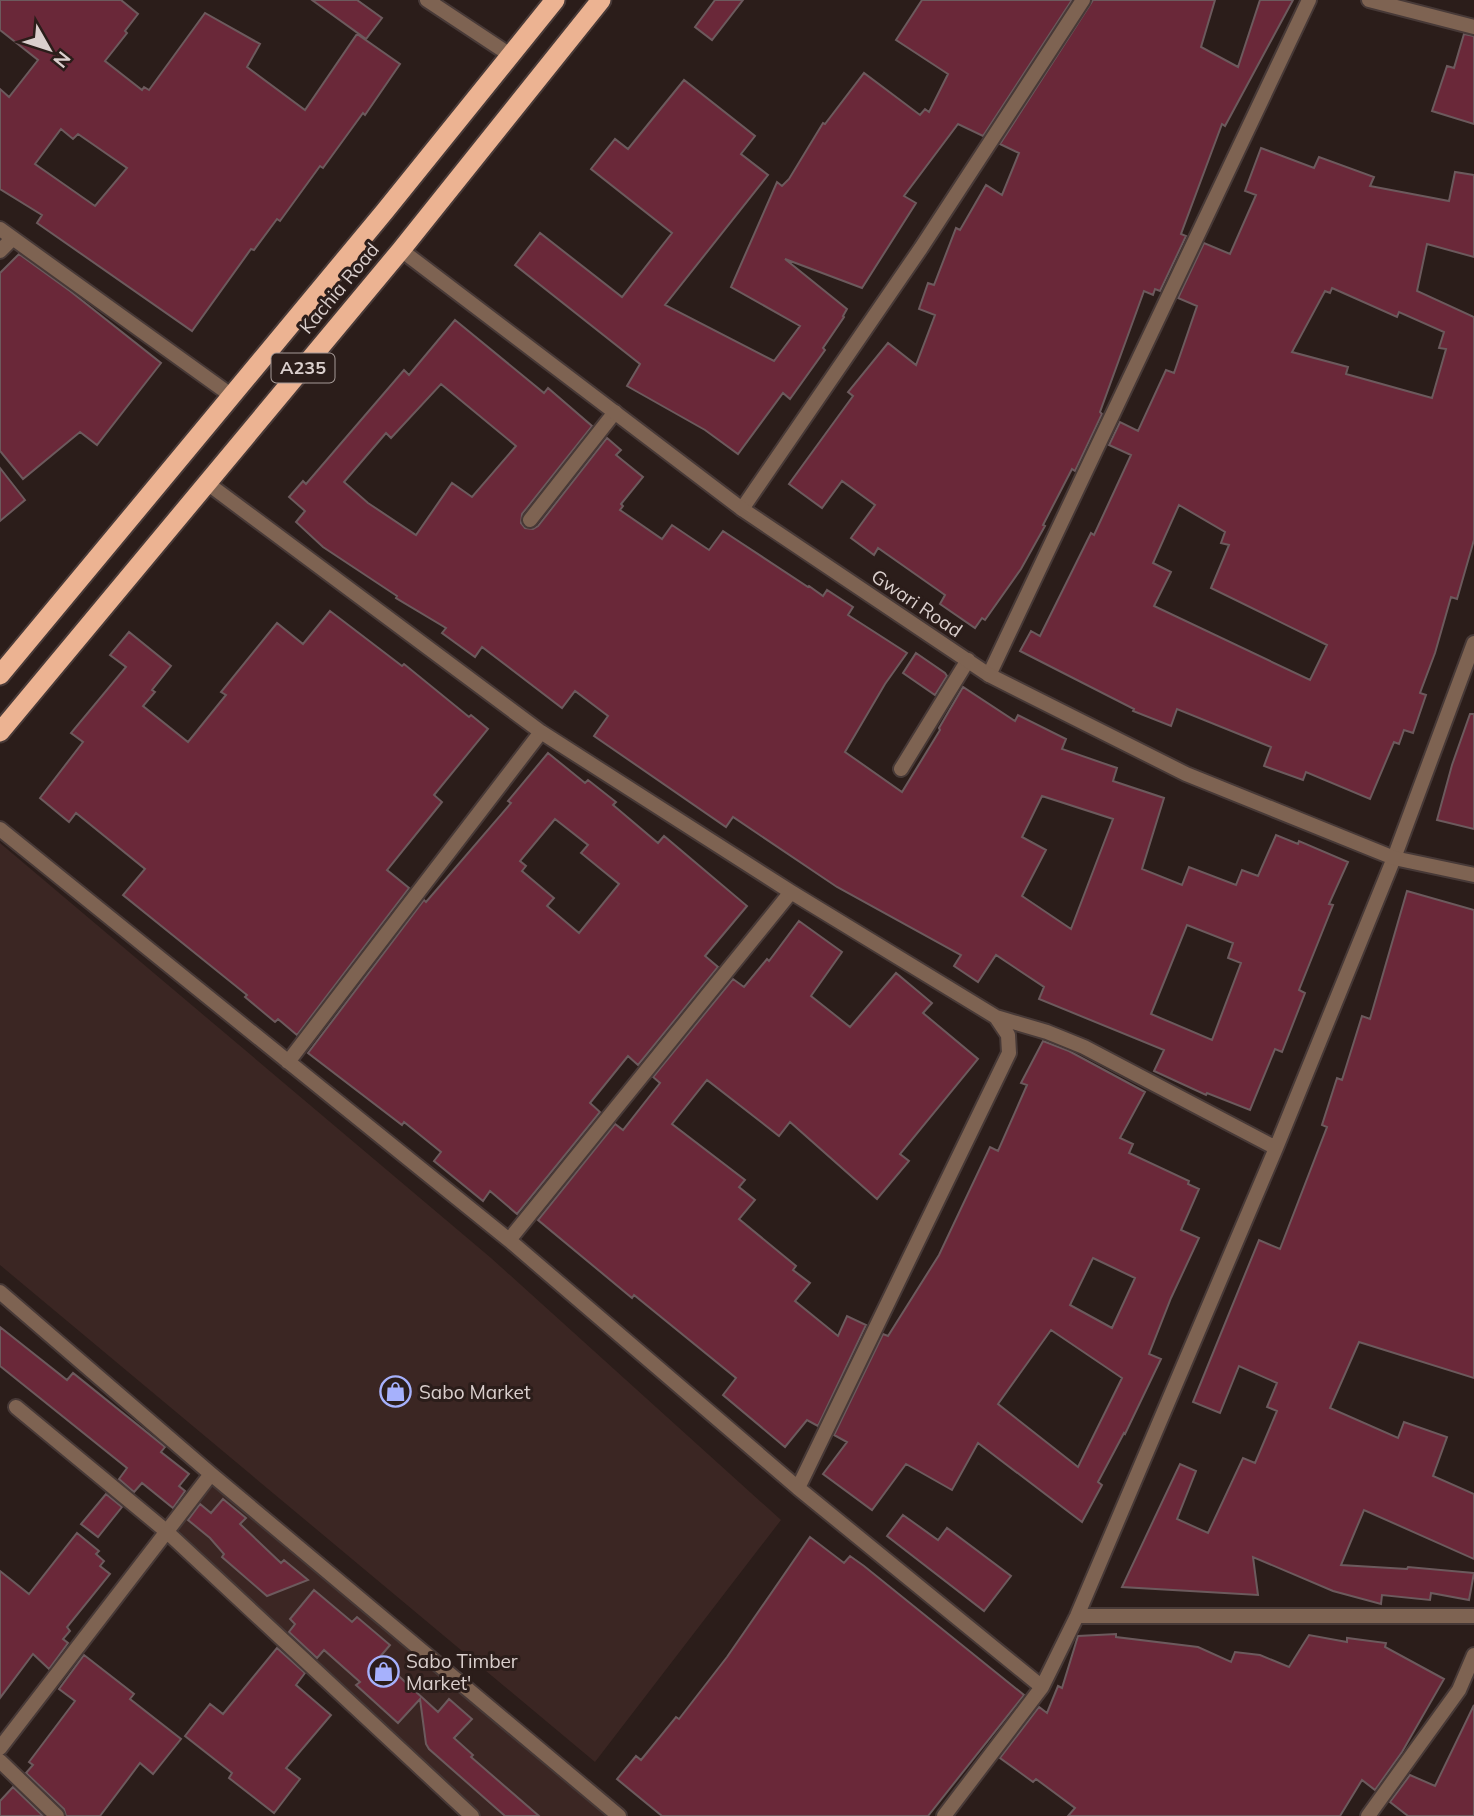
<svg xmlns="http://www.w3.org/2000/svg" width="1474" height="1816" font-family="Mulish,sans-serif">
<style>
.built{fill:#3b2623}
.building{fill:#6a2839;stroke:#6c5a5d;stroke-width:2;fill-rule:evenodd}
.lines{fill:none;stroke-linecap:round;stroke-linejoin:round}
.minor-casing{stroke:#473937;stroke-width:18}
.tertiary-casing{stroke:#473937;stroke-width:18}
.trunk-casing{stroke:#473937;stroke-width:23}
.minor{stroke:#7e6352;stroke-width:14}
.tertiary{stroke:#7e6352;stroke-width:14}
.trunk{stroke:#ecb392;stroke-width:19}
.labels{text-anchor:middle;stroke-width:6;stroke-linejoin:round;paint-order:stroke}
.shield{fill:#2b1d1a;stroke:#a69a97;stroke-width:2}
.shield-label{font-size:18px;font-weight:bold;fill:#dacfcd}
.street-label{font-size:19px;fill:#dacfcd;stroke:#2b1d1a}
.poi-label{font-size:19px;fill:#dacfcd;stroke:#2b1d1a;text-anchor:start}
</style>
<rect width="100%" height="100%" fill="#2b1d1a"/>
<path class="built" d="M 0,843 L 491,1258 L 781,1520 L 595,1762 L 0,1265 Z
M 212,1484 L 611,1816 L 479,1816 L 176,1528 Z"/>
<path class="building" d="M 0,0 L 121,0 L 138,14 L 125,31 L 127,33 L 105,61 L 142,90 L 144,87 L 149,90 L 205,13 L 260,44 L 247,67 L 305,110 L 357,34 L 400,64 L 365,115 L 363,113 L 323,168 L 320,166 L 280,221 L 277,219 L 254,250 L 251,249 L 192,331 L 37,223 L 42,215 L 0,189 L 0,89 L 9,97 L 38,60 L 0,30 ZM 61,129 L 73,139 L 78,134 L 127,168 L 95,206 L 35,164 Z
M 312,0 L 357,0 L 382,18 L 366,39 Z
M 715,0 L 743,0 L 712,40 L 695,27 Z
M 922,0 L 1072,0 L 983,136 L 958,124 L 904,196 L 916,203 L 862,288 L 785,259 L 847,309 L 843,316 L 844,317 L 823,348 L 825,350 L 790,399 L 783,393 L 738,454 L 705,430 L 627,386 L 640,364 L 515,265 L 540,233 L 622,297 L 672,233 L 591,169 L 615,139 L 628,149 L 684,80 L 755,136 L 741,154 L 768,175 L 665,305 L 774,361 L 800,326 L 731,287 L 777,182 L 782,186 L 789,179 L 823,123 L 825,124 L 864,73 L 920,115 L 925,109 L 929,112 L 948,74 L 896,40 Z
M 1093,0 L 1215,0 L 1201,47 L 1238,67 L 1260,0 L 1293,0 L 1225,126 L 1222,124 L 1181,234 L 1186,236 L 1160,291 L 1155,289 L 1153,295 L 1144,291 L 1100,412 L 1102,414 L 1075,471 L 1072,469 L 1043,525 L 1045,526 L 1021,569 L 985,620 L 982,618 L 975,628 L 940,604 L 945,595 L 878,548 L 874,555 L 851,538 L 875,505 L 842,481 L 822,508 L 789,484 L 853,396 L 848,392 L 888,343 L 916,365 L 935,315 L 919,309 L 928,283 L 934,285 L 956,228 L 960,230 L 986,185 L 1002,195 L 1019,153 L 1000,144 Z
M 1464,34 L 1474,36 L 1474,124 L 1432,111 L 1447,66 L 1454,68 Z
M 1261,148 L 1314,168 L 1319,157 L 1374,177 L 1370,186 L 1449,201 L 1455,172 L 1474,175 L 1474,257 L 1427,244 L 1417,291 L 1474,317 L 1474,540 L 1457,599 L 1451,597 L 1435,653 L 1420,693 L 1426,695 L 1413,733 L 1404,730 L 1399,744 L 1394,742 L 1370,799 L 1306,772 L 1303,780 L 1264,766 L 1271,747 L 1177,709 L 1171,726 L 1133,711 L 1134,709 L 1020,651 L 1031,631 L 1040,636 L 1091,533 L 1094,535 L 1131,455 L 1109,445 L 1120,422 L 1138,431 L 1166,370 L 1174,373 L 1197,306 L 1178,298 L 1204,243 L 1230,254 L 1256,195 L 1245,191 ZM 1332,288 L 1397,317 L 1399,312 L 1444,332 L 1439,348 L 1446,349 L 1432,398 L 1346,374 L 1348,367 L 1292,352 L 1325,291 L 1330,293 ZM 1179,505 L 1225,532 L 1221,543 L 1229,545 L 1211,588 L 1327,645 L 1310,680 L 1154,606 L 1171,572 L 1153,563 Z
M 19,254 L 70,291 L 161,363 L 97,445 L 80,432 L 23,479 L 0,451 L 0,273 Z
M 455,320 L 544,393 L 548,388 L 592,426 L 522,514 L 521,523 L 525,528 L 533,529 L 538,526 L 607,438 L 621,450 L 616,455 L 643,477 L 621,504 L 623,506 L 620,510 L 662,539 L 672,525 L 709,550 L 723,531 L 808,587 L 809,586 L 823,596 L 827,590 L 853,607 L 848,615 L 907,653 L 885,684 L 845,752 L 902,792 L 940,730 L 939,728 L 963,687 L 1015,721 L 1018,715 L 1066,739 L 1062,749 L 1117,768 L 1113,781 L 1164,798 L 1142,869 L 1182,885 L 1189,867 L 1236,885 L 1242,870 L 1258,876 L 1276,835 L 1298,844 L 1299,841 L 1348,862 L 1329,904 L 1333,905 L 1299,990 L 1305,993 L 1282,1052 L 1275,1049 L 1250,1110 L 1207,1093 L 1206,1095 L 1154,1071 L 1164,1050 L 1039,999 L 1044,987 L 996,955 L 978,982 L 954,966 L 961,955 L 837,887 L 733,817 L 726,827 L 594,736 L 608,716 L 575,691 L 562,708 L 482,647 L 475,657 L 442,633 L 446,628 L 396,598 L 397,596 L 323,547 L 296,522 L 305,511 L 289,497 L 303,481 L 306,484 L 404,370 L 409,375 ZM 441,384 L 516,446 L 472,497 L 452,483 L 416,535 L 368,503 L 344,482 L 386,433 L 391,438 ZM 1042,796 L 1113,819 L 1071,929 L 1022,896 L 1046,850 L 1022,837 ZM 1187,925 L 1233,943 L 1228,958 L 1241,963 L 1212,1040 L 1151,1014 Z
M 0,468 L 25,500 L 0,521 Z
M 330,611 L 402,666 L 404,664 L 469,717 L 471,715 L 488,729 L 434,795 L 442,802 L 387,870 L 409,888 L 297,1035 L 278,1019 L 275,1022 L 245,997 L 247,995 L 123,895 L 145,869 L 76,813 L 69,822 L 40,798 L 83,742 L 71,733 L 126,667 L 110,655 L 129,632 L 171,666 L 152,690 L 155,692 L 143,706 L 188,742 L 226,695 L 221,692 L 277,623 L 303,644 Z
M 916,653 L 945,673 L 947,676 L 935,695 L 903,673 Z
M 1470,714 L 1474,714 L 1474,829 L 1437,820 L 1452,765 Z
M 548,753 L 585,783 L 588,780 L 616,802 L 613,805 L 658,843 L 664,836 L 747,906 L 705,956 L 718,967 L 638,1065 L 628,1056 L 590,1103 L 600,1112 L 517,1214 L 490,1191 L 483,1201 L 434,1161 L 441,1152 L 404,1122 L 402,1125 L 308,1053 L 424,900 L 426,902 L 511,803 L 508,801 ZM 555,819 L 588,845 L 581,853 L 619,884 L 579,933 L 547,906 L 554,898 L 522,871 L 526,866 L 520,861 Z
M 1407,891 L 1474,910 L 1474,1378 L 1359,1342 L 1330,1408 L 1398,1438 L 1404,1422 L 1447,1437 L 1433,1476 L 1474,1494 L 1474,1559 L 1364,1510 L 1341,1565 L 1407,1569 L 1408,1567 L 1474,1573 L 1469,1600 L 1431,1593 L 1430,1600 L 1382,1595 L 1381,1604 L 1333,1591 L 1253,1557 L 1258,1595 L 1122,1587 L 1180,1464 L 1196,1471 L 1177,1519 L 1208,1533 L 1243,1458 L 1255,1463 L 1277,1411 L 1267,1407 L 1277,1383 L 1239,1366 L 1220,1413 L 1193,1402 L 1259,1240 L 1280,1249 L 1327,1127 L 1322,1125 L 1337,1078 L 1342,1080 L 1362,1016 L 1370,1019 Z
M 799,921 L 842,952 L 811,996 L 850,1027 L 896,973 L 932,1003 L 923,1013 L 978,1059 L 900,1154 L 909,1161 L 877,1199 L 790,1122 L 779,1136 L 707,1080 L 672,1124 L 745,1180 L 739,1187 L 755,1200 L 739,1219 L 796,1266 L 793,1270 L 810,1283 L 795,1301 L 838,1336 L 847,1316 L 866,1325 L 818,1426 L 807,1420 L 785,1447 L 723,1395 L 736,1378 L 634,1295 L 632,1298 L 538,1220 L 615,1124 L 623,1130 L 660,1083 L 653,1077 L 733,979 L 744,987 L 767,959 L 769,961 Z
M 1043,1041 L 1069,1051 L 1145,1092 L 1120,1138 L 1133,1144 L 1129,1153 L 1189,1181 L 1188,1184 L 1199,1189 L 1181,1230 L 1199,1238 L 1171,1298 L 1149,1354 L 1161,1359 L 1125,1434 L 1124,1433 L 1098,1482 L 1102,1485 L 1082,1522 L 978,1443 L 952,1490 L 906,1464 L 872,1510 L 823,1474 L 847,1442 L 834,1435 L 883,1334 L 888,1336 L 939,1255 L 990,1147 L 998,1151 L 1027,1085 L 1021,1083 ZM 1093,1258 L 1135,1278 L 1112,1328 L 1070,1305 ZM 1051,1330 L 1122,1378 L 1078,1467 L 998,1404 Z
M 0,1327 L 67,1380 L 73,1373 L 165,1447 L 161,1452 L 189,1474 L 179,1486 L 185,1491 L 173,1508 L 142,1483 L 134,1492 L 119,1479 L 127,1468 L 0,1366 Z
M 106,1494 L 122,1507 L 98,1537 L 81,1524 Z
M 223,1499 L 246,1518 L 240,1524 L 281,1563 L 284,1560 L 308,1580 L 267,1596 L 222,1557 L 224,1554 L 210,1538 L 188,1520 L 200,1504 L 211,1513 Z
M 903,1515 L 938,1540 L 947,1528 L 1011,1576 L 984,1611 L 887,1536 Z
M 77,1533 L 99,1551 L 96,1554 L 104,1561 L 100,1566 L 110,1574 L 67,1627 L 70,1631 L 63,1639 L 68,1643 L 49,1669 L 33,1654 L 0,1698 L 0,1571 L 29,1594 Z
M 810,1537 L 844,1563 L 850,1556 L 864,1566 L 1024,1695 L 928,1816 L 662,1816 L 617,1779 L 636,1756 L 641,1760 L 676,1717 L 679,1719 L 727,1657 Z
M 314,1590 L 352,1622 L 357,1617 L 390,1645 L 379,1658 L 438,1712 L 449,1699 L 472,1719 L 454,1738 L 473,1755 L 471,1757 L 539,1816 L 505,1816 L 429,1749 L 426,1744 L 420,1699 L 398,1723 L 356,1685 L 360,1682 L 324,1650 L 317,1658 L 289,1632 L 295,1624 L 290,1619 Z
M 1116,1634 L 1116,1637 L 1198,1647 L 1231,1662 L 1235,1652 L 1260,1655 L 1289,1667 L 1309,1635 L 1347,1642 L 1347,1638 L 1386,1643 L 1385,1647 L 1444,1679 L 1402,1752 L 1375,1790 L 1362,1780 L 1340,1816 L 1068,1816 L 1075,1808 L 1036,1779 L 1033,1782 L 1000,1758 L 1039,1707 L 1047,1713 L 1058,1686 L 1062,1688 L 1078,1636 Z
M 277,1648 L 305,1673 L 296,1685 L 331,1715 L 286,1768 L 300,1779 L 274,1813 L 229,1778 L 232,1773 L 185,1736 L 210,1704 L 223,1714 Z
M 84,1655 L 134,1694 L 130,1699 L 181,1739 L 153,1774 L 140,1763 L 100,1816 L 66,1816 L 64,1809 L 26,1773 L 33,1765 L 29,1762 L 75,1701 L 59,1689 Z
M 1474,1705 L 1474,1816 L 1408,1816 L 1390,1802 L 1410,1775 L 1435,1786 Z
M 13,1787 L 43,1816 L 0,1816 L 0,1801 Z"/>
<g class="lines">
<defs>
<path id="minor" d="M 427,0 L 510,55
M 0,229 L 232,396
M 0,251 L 12,239
M 207,483 L 541,732 L 791,892 L 996,1017 L 1008,1035 L 1009,1053 L 798,1488
M 742,509 L 921,248 L 1083,0
M 530,520 L 615,412
M 989,675 L 1309,0
M 901,769 L 968,660
M 0,829 L 509,1240 L 798,1488 L 1042,1687
M 996,1017 L 1047,1032 L 1084,1047 L 1276,1148
M 288,1062 L 541,732
M 509,1240 L 791,892
M 0,1292 L 211,1474 L 619,1816
M 16,1407 L 166,1531 L 472,1816
M 1077,1616 L 1474,1616
M 0,1748 L 211,1474
M 0,1761 L 57,1816
M 944,1816 L 1042,1687 L 1077,1616 L 1276,1148 L 1394,858 L 1474,643
M 1368,1816 L 1459,1690 L 1474,1655"/>
<path id="tertiary" d="M 1369,0 L 1474,27
M 401,250 L 742,509 L 989,675 L 1186,774 L 1394,858 L 1474,875"/>
<path id="trunk" d="M 0,675 L 385,211 L 555,0
M 0,732 L 401,250 L 601,0"/>
</defs>
<use href="#minor" class="minor-casing"/>
<use href="#tertiary" class="tertiary-casing"/>
<use href="#trunk" class="trunk-casing"/>
<use href="#minor" class="minor"/>
<use href="#tertiary" class="tertiary"/>
<use href="#trunk" class="trunk"/>
</g>
<defs>
<symbol id="shop-ring" viewBox="-11 -11 22 22"><circle r="9.5" fill="#2b1d1a" stroke="#a6b1fc" stroke-width="1.5"/><path d="M-5-2.5h2.3a2.7 3.5 0 0 1 5.4 0H5L5.5 6h-11ZM-1.5-2.5h3a1.5 2.3 0 0 0-3 0Z" fill="#a6b1fc"/></symbol>
</defs>
<g fill-rule="evenodd">
<use href="#shop-ring" x="378" y="1374" width="35" height="35"/>
<use href="#shop-ring" x="366" y="1654" width="35" height="35"/>
</g>
<g class="labels">
<rect class="shield" x="271.5" y="353.5" width="63" height="29" rx="5"/>
<g class="shield-label">
<text x="303" y="374">A235</text>
</g>
<g class="street-label">
<text transform="translate(339 288) rotate(-50)" y="7">Kachia Road</text>
<text transform="translate(917 603) rotate(34)" y="7">Gwari Road</text>
</g>
<g class="poi-label">
<text x="419" y="1399">Sabo Market</text>
<text x="406" y="1668">Sabo Timber<tspan x="406" dy="22">Market'</tspan></text>
</g>
</g>
<g transform="translate(49 49) rotate(129)" stroke="#2b1d1a" stroke-width="5" paint-order="stroke">
<path d="M0-5L12 26L0 18L-12 26Z" fill="#dacfcd"/>
<text y="-10" font-size="19" font-weight="bold" text-anchor="middle" fill="#dacfcd">N</text>
</g>
</svg>
